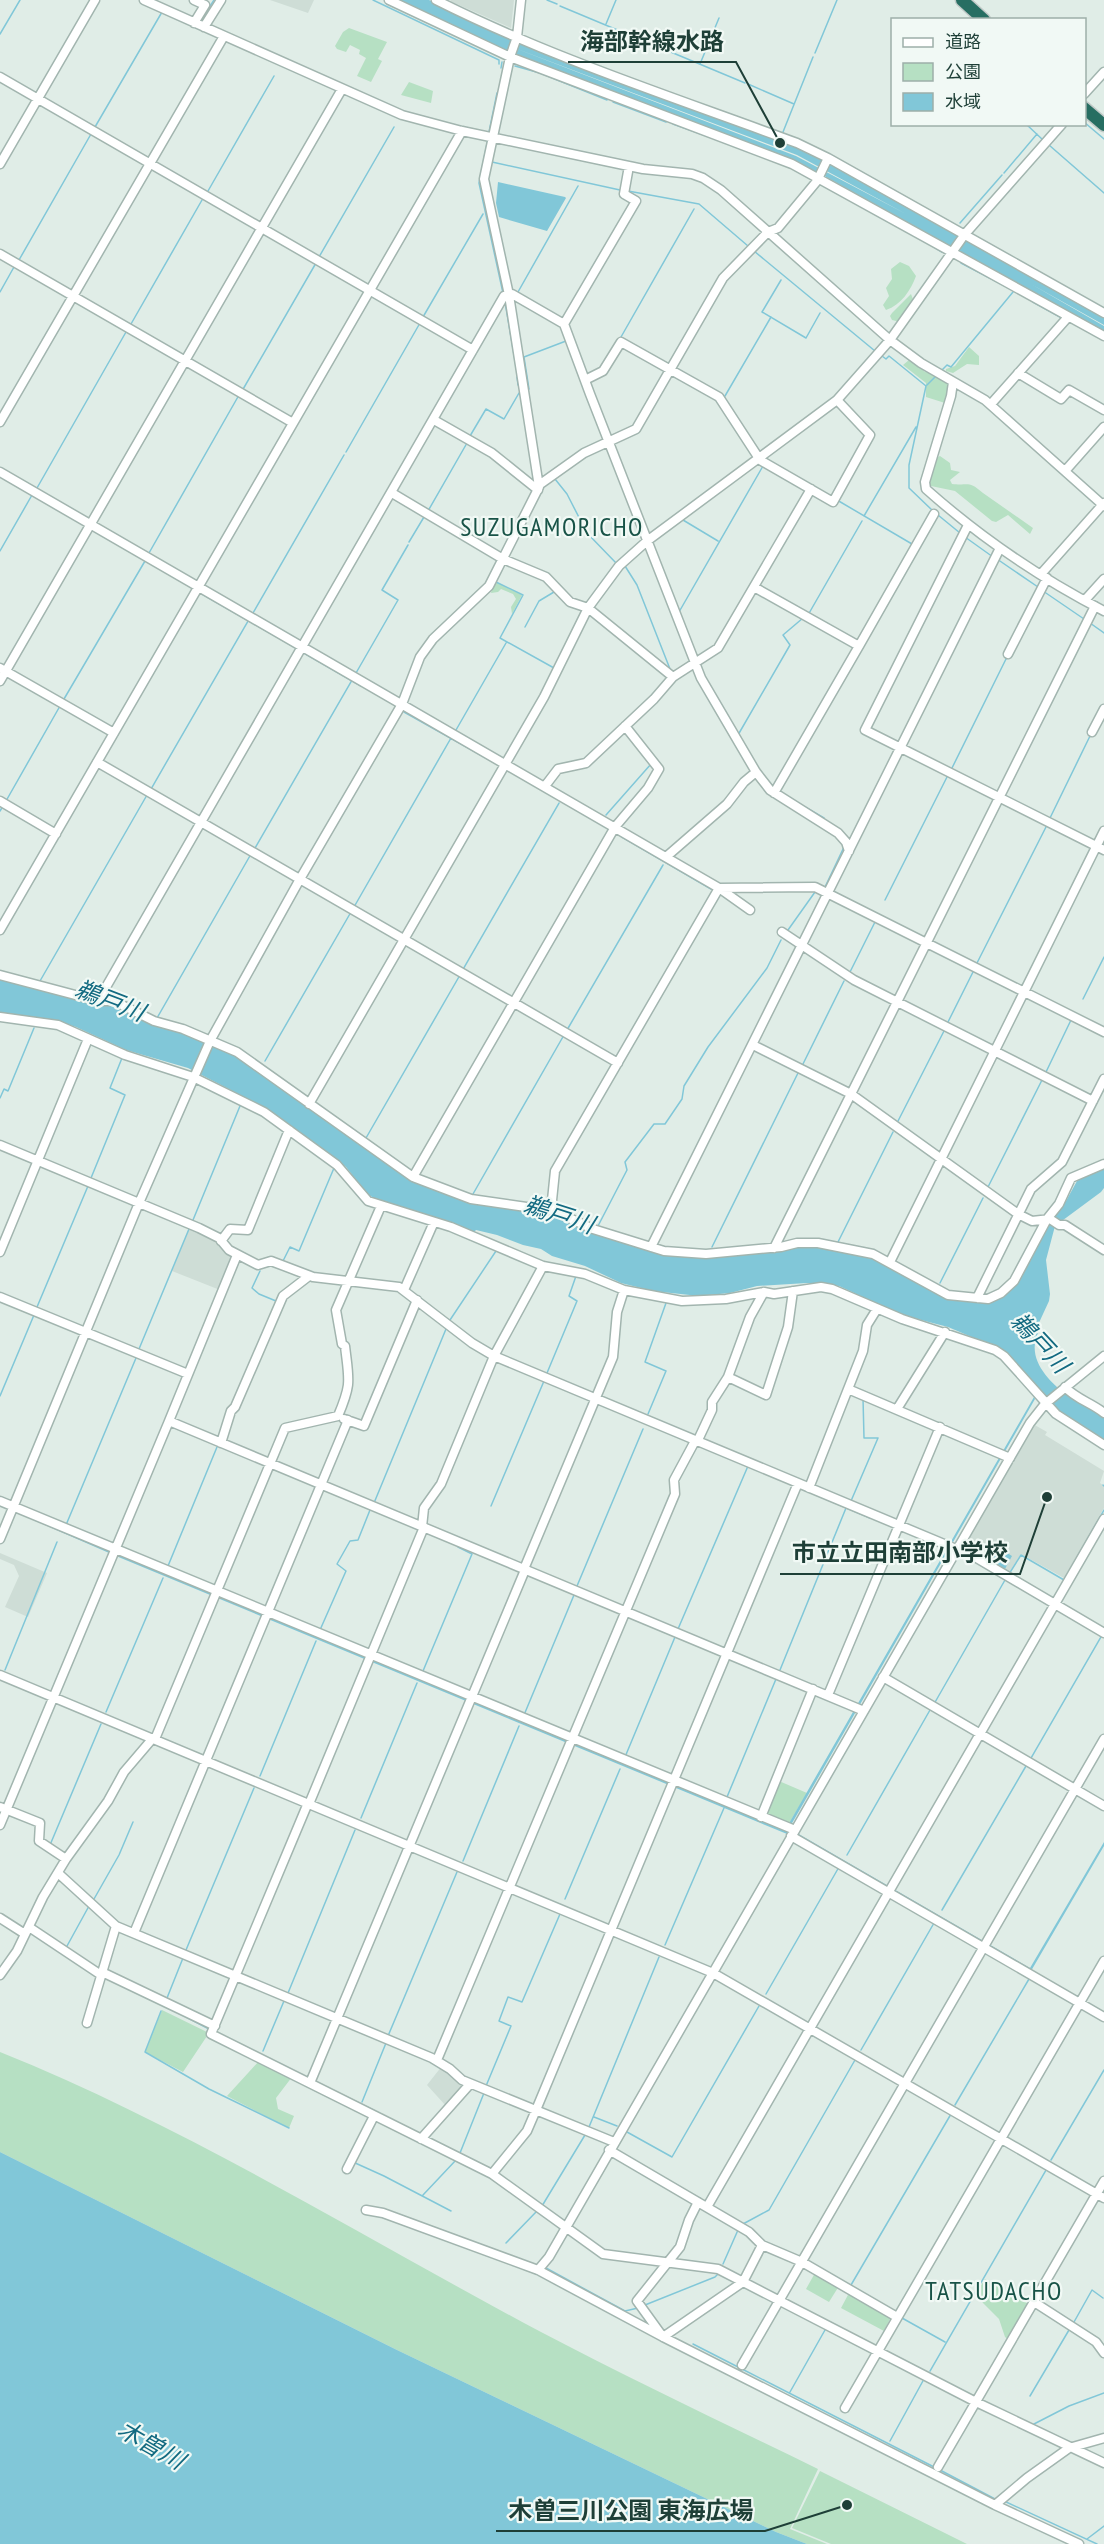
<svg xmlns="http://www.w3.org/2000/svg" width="1104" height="2544" font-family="'PT Sans Narrow','Noto Sans JP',sans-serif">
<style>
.built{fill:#ceddd6}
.green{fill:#b6e0c3}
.water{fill:#81c7d8;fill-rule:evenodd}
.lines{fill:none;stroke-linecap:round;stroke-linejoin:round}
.stream{stroke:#81c7d8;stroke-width:1.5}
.minor-casing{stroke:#a2b5af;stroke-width:11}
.highway-casing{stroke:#c0c9c7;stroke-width:15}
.minor{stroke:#fff;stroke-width:8}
.highway{stroke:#276e62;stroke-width:12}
.labels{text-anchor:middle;stroke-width:4.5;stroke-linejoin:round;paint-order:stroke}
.water-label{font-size:24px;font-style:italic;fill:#126a81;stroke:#f1f9f5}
.quarter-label{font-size:26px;letter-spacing:1.5px;fill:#185347;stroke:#f1f9f5}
.leader{fill:none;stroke:#1e3f37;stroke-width:2}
.callout-dot{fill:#1e3f37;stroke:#f1f9f5;stroke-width:2}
.callout-label{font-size:24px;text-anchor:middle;font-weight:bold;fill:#1e3f37;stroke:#f1f9f5;stroke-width:4.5;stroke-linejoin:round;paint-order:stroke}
</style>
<rect width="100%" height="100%" fill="#e0ede7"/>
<path class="built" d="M 270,0 L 314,0 L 308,13 Z
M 451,0 L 514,0 L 511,28 L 450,1 Z
M 190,1226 L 217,1241 L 224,1252 L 233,1257 L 220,1290 L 172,1271 Z
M 1033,1424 L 1047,1432 L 1045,1435 L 1104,1471 L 1100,1483 L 1104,1486 L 1104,1508 L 1064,1578 L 1021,1554 L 1008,1574 L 964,1548 L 963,1545 Z
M 0,1553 L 47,1573 L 28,1617 L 5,1607 L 19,1576 L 14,1565 L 0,1559 Z
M 442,2066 L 465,2085 L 446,2106 L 427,2085 Z"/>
<path class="green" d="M 349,28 L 387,42 L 378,59 L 382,61 L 371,82 L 357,76 L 366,58 L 359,54 L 360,50 L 350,45 L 346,52 L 337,49 L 335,46 L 343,32 Z
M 409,82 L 433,91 L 431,103 L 401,95 Z
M 900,262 L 909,266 L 916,276 C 911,290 901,305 886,310 L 883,305 L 889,296 L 886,288 L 892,279 L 891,269 Z
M 911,294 L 914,302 L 900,322 L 892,320 L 890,316 L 892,313 Z
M 969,347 L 979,356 L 979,365 L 967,364 L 953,373 L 946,371 L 946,369 L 955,366 Z
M 909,360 L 918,365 L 925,372 L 933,373 L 950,384 L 945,403 L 926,397 L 926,383 L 903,365 Z
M 940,456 L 950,463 L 951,470 L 960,472 L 950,480 L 952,484 C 969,486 968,480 983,493 L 1033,528 L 1030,534 L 1008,515 L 996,522 L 992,521 L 955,491 L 931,486 L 929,482 L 934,459 Z
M 494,581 L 522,595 L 512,614 L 511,607 L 516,599 L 513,594 L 501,589 L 498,592 L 491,593 Z
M 779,1781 L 807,1793 L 788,1825 L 764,1816 Z
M 162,2010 L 209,2033 L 183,2072 L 145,2052 Z
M 0,2052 C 189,2128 362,2237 541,2332 C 632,2380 726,2424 818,2469 L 790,2529 L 827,2544 L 807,2544 L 776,2532 L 397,2350 L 0,2152 Z
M 259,2061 L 292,2077 L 276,2098 L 278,2109 L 294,2116 L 289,2128 L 227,2096 Z
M 815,2273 L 839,2286 L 829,2302 L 806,2289 Z
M 985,2279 L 1029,2304 L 1009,2340 L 1005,2337 L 999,2319 L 975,2295 Z
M 849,2293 L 891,2317 L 884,2331 L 841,2308 Z
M 820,2471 L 967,2544 L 831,2544 L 792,2528 Z"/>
<path class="water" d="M 395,0 L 429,0 L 477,24 L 781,140 L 829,162 L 1104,316 L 1104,325 L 1031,284 L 1104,326 L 1104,333 L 819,173 L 793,161 L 512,55 ZM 499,42 L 797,155 L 906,214 L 796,156 Z
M 498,182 L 565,197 L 566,198 L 547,231 L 499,217 L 496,203 Z
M 0,978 L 113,1004 L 236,1054 L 411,1180 L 432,1188 L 554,1214 L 663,1253 L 797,1244 L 861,1252 L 946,1297 L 987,1302 L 1005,1294 L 1049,1221 L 1066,1201 L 1077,1181 L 1104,1167 L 1104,1188 L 1101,1192 L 1055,1226 L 1046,1260 L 1050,1294 L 1049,1301 L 1037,1327 L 1040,1329 C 1024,1356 1047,1380 1068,1396 C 1074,1401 1082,1402 1089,1406 C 1094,1409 1099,1413 1104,1417 L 1104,1442 L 1065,1418 L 993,1346 L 948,1327 L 902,1315 L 839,1286 L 807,1283 L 757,1286 L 730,1293 L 699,1296 L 653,1291 L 621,1283 L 585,1266 L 552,1256 L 541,1249 L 523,1245 L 497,1235 L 476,1230 L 473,1233 L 379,1201 L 367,1194 L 346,1167 L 262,1106 L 188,1068 L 126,1050 L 76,1027 L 52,1019 L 33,1019 L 0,1014 Z
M 1034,1397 L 1035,1399 L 791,1825 L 788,1825 Z
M 16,1509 L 788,1831 L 787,1834 L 116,1556 L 15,1512 Z
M 994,1545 L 1012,1556 L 1005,1569 L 986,1558 Z
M 797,1833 L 1030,1968 L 1104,1842 L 1104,1846 L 1031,1971 L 796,1835 Z
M 0,2152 L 397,2350 L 776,2532 L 807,2544 L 0,2544 Z"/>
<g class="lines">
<path class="stream" d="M 373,0 L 499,60 L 499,64
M 547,0 L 557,4
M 560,6 L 651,44
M 201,20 L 214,0
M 606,24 L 616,0
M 0,34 L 20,0
M 654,45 L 745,83
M 815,53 L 837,0
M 700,64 L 719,18
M 515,66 L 540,73 L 607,100
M 501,68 L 502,62
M 748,84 L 794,104
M 613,102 L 666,122
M 1084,122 L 1104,139
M 673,124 L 715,139
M 1026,124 L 1043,140
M 95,127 L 162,12
M 489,132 L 497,93
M 783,132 L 813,57
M 488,139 L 479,183 L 503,293
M 1049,145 L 1104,193
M 747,151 L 754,154
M 492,162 L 620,190
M 1004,173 L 1037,134
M 208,191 L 274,76
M 628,191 L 699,204 L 748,246
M 960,223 L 1002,175
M 934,247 L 942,252
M 754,251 L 875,351
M 319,257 L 394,127
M 19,260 L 91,134
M 961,263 L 1005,286
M 781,280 L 762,312 L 806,338 L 820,313
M 0,292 L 14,267
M 518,292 L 578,186
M 505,302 L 517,372
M 1033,302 L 1060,317
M 423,317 L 483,214
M 910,318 L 939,278
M 131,324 L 202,200
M 621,337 L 694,209
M 882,356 L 886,359 L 889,356 L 926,386 L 909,465 L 909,488 L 932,510
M 942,370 L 947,365 L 951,367 L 1013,292
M 517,377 L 518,385
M 927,385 L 936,376
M 529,389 L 524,357 L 566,341
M 242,391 L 316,263
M 723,396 L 737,417
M 725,396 L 771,317
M 470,436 L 486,409 L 504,419 L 519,393
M 346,452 L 420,323
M 555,479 L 567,494 L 587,533 L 617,564
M 37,488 L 126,332
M 837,500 L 912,544
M 428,511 L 467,443
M 938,515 L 960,533
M 864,516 L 916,427
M 683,520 L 718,541
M 965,537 L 993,557
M 409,542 L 424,517
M 0,551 L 32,495
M 149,553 L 239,395
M 997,559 L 1038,587
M 625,566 L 637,585 L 670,669
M 496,582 L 523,595 L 500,638 L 554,668
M 1043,591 L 1084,619
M 202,594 L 296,648
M 679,612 L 763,466
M 253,613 L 344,455
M 808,615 L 862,521
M 1090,623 L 1104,633
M 525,627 L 539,601 L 554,592
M 304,653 L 361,686
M 356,673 L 398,600 L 382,590 L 408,545
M 64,699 L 145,561
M 404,712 L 495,763
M 456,730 L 506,643
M 738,735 L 790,645 L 783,635 L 803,618
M 952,768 L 1006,659
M 151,789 L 248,621
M 6,801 L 60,706
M 805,807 L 824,818
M 0,811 L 3,806
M 606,815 L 651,764
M 1050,818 L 1090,736
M 622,837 L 711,889
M 255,848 L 352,680
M 820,885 L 825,887 L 844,847
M 885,900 L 948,775
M 354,907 L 451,738
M 788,930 L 815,892
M 977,963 L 1047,825
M 462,971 L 559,803
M 850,972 L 875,922
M 40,981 L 147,795
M 1083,999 L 1104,957
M 157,1018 L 251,854
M 948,1022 L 974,970
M 567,1030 L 663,865
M 265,1061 L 351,912
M 802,1066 L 844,981
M 1046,1072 L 1071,1020
M 0,1098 L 4,1089 L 8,1091 L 34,1028
M 897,1123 L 944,1031
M 366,1138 L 460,975
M 91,1178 L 125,1095 L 110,1088 L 122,1058
M 987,1189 L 1042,1080
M 473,1194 L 564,1035
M 193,1220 L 240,1106
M 598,1226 L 627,1170 L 625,1162 L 654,1124 L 665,1124 L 682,1099 L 684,1086 L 708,1047 L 767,968 L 781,940
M 837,1244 L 893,1132
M 712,1247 L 798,1073
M 283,1261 L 290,1247 L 299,1251 L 334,1168
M 260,1271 L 252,1288 L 259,1294 L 276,1301
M 940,1283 L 983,1198
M 37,1307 L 88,1186
M 450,1320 L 496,1251
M 139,1349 L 189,1229
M 547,1373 L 577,1301 L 569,1296 L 576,1276
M 0,1396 L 34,1315
M 648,1414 L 666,1371 L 645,1362 L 666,1303
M 1103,1485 L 1104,1486
M 814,1494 L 870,1518
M 851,1501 L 878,1438 L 864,1438 L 863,1398
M 374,1503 L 446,1329
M 491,1506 L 544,1381
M 66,1525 L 136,1358
M 168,1566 L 217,1447
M 1009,1574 L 1021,1555 L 1064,1580 L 1104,1510
M 577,1586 L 643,1429
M 678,1629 L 748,1466
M 320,1630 L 346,1571 L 337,1564 L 350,1541 L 358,1540 L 370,1510
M 5,1670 L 57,1542
M 780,1670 L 846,1508
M 423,1671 L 472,1554 L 458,1547
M 934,1704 L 1005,1580
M 106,1712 L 163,1578
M 524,1715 L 574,1595
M 625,1757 L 675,1637
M 1031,1758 L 1102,1635
M 260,1776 L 316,1641
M 727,1797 L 776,1679
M 361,1818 L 417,1683
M 50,1845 L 101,1724
M 847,1855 L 930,1710
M 463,1861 L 519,1726
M 94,1899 L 119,1855 L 133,1822
M 565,1899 L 620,1769
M 942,1910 L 1026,1766
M 665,1945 L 724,1808
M 67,1946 L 89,1906
M 186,1950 L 254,1788
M 288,1993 L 355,1830
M 766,1994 L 839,1867
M 167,1998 L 183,1958
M 171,2009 L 209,2029
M 161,2011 L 145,2052 L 209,2089 L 289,2128
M 388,2036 L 457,1872
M 861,2050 L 934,1923
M 263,2051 L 284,2001
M 324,2086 L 373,2110
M 486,2086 L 511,2026 L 499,2021 L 508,1997 L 522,2002 L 560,1914
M 362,2102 L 386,2043
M 955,2105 L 1029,1979
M 594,2117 L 617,2126
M 589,2127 L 659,1957
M 627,2132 L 672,2157 L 759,2006
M 460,2153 L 484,2093
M 1051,2160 L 1104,2070
M 353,2162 L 384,2176 L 451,2211
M 423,2195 L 456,2160
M 542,2206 L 585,2135
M 743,2224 L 769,2210 L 855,2060
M 506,2243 L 536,2212
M 682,2260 L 716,2265
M 723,2264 L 738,2230
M 546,2268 L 625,2311 L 638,2308
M 851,2285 L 951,2114
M 645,2305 L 715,2277 L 719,2273
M 902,2318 L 945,2342
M 1074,2322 L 1092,2290 L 1103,2298
M 693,2344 L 738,2367
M 742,2369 L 936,2468
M 930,2371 L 1046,2170
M 790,2392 L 825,2330
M 1030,2396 L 1069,2330
M 1034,2424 L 1069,2406 L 1104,2393
M 890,2441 L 924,2379
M 940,2470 L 995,2499
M 1004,2501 L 1097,2544
M 1087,2539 L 1104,2526"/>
<defs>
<path id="minor" d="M 144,0 L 402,115 L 462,131 L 643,169 L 692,174 L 703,178 L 721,190 L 890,340 L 921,363 L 985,400 L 1104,506
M 389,0 L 510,57 L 792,164 L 1104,336
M 436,0 C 551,58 676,98 797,143 L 828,158 L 1104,313
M 194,23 L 205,5 L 194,0
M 204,27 L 221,0
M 0,77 L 473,350
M 1084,94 L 1104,72
M 0,164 L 95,0
M 0,254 L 293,423
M 509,295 L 512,294 L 564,324 L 590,394 L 701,678 L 756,772 L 770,790 L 838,833 L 846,842 L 849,851
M 564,324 L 636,201 L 624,194 L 629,166
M 1018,373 L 1061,399 L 1069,390 L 1104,410
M 585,380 L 603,371 L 621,342 L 719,397 L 760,460 L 833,502 L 870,435 L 837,400
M 953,382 L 951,396 L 925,482 L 926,489 C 980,537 1040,578 1104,611
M 991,404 L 1068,317
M 434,420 L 492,453 L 538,490
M 0,422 L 224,36
M 1065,471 L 1104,427
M 0,472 L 719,888 L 750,910
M 539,485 L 584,453 L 636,429 L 723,278 L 768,232 L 778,228 L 817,181 L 828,158
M 392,493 L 503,559 L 546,577 L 570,602 L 588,608 L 673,677
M 968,525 L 865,730 L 1104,850
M 1041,574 L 1104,503
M 754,587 L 859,646 L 774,793
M 1085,600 L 1104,579
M 859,646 L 934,514
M 1008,654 L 1047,578
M 0,668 L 114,733
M 0,681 L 342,89
M 1092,732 L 1104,709
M 97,762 L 618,1063
M 545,786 L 558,769 L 586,763 L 654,699 L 673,677 L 718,648 L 811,489
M 0,801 L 56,834
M 666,857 L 727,804 L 744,782 L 756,772
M 719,888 L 815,887 L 1104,1032
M 0,930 L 462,131
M 782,932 L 854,980 L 1093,1101
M 0,975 L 98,1001 L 504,296 L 509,295
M 98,1001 L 114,1001 L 154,1021 L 183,1029 L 237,1052 L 413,1177 L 471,1199 L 554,1211 L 593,1229 L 664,1251 L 706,1254 L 781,1247 L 797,1243 L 818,1243 L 873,1254 L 948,1295 L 988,1299 L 1001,1293 L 1014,1281 L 1047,1219 L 1059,1204 L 1071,1178 L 1104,1164
M 0,1017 L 58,1025 L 125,1055 L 193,1077 L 264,1112 L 337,1165 L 368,1201 L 451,1227 L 543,1266 L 585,1274 L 624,1290 L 682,1301 L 726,1299 L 764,1292 L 774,1294 L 821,1287 L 832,1289 L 902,1319 L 995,1350 L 1004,1356 L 1056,1414 L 1104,1445
M 753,1045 L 851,1094 L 1018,1214 L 1032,1221 L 1050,1219 L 1059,1225 L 1065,1225 L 1104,1250
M 309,1104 L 544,697 L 588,608 L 619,566 L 647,541 L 837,400 L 890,340 L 965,234 L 1062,124
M 0,1145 L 199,1228 L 219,1238 L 229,1250 L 258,1265 L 271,1261 L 313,1277 L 399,1287 L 472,1343 L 494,1356 L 956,1549
M 413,1177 L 615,827 L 648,788 L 659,769 L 625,726
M 551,1210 L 555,1171 L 719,888
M 221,1241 L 230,1229 L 248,1230 L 289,1130
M 651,1247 L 1000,548
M 774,1248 L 1095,606
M 0,1252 L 88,1039
M 237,1255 L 169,1421 L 864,1711
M 890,1262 L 1104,831
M 404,1290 L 434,1222
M 0,1297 L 188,1374
M 977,1298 L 1031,1189 L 1062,1162 L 1104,1079
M 728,1377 L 766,1395 L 788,1327 L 793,1291
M 1065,1387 C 1076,1399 1092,1403 1104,1413
M 848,1389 L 1010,1458
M 897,1409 L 945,1332
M 344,1419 L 364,1426 L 417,1300
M 698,1440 L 712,1410 L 712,1402 L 728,1377 L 750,1317 L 764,1292
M 221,1443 L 231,1411 L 235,1407 L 283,1296 L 309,1276
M 809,1488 L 863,1351 L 867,1325 L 877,1309
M 0,1501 L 795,1830
M 422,1527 L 424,1508 L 441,1484 L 494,1356 L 543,1266
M 0,1539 L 139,1203 L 210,1041 L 300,879 L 402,704 L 420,657 L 433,639 L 489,586 L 539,487 L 509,295 L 484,179 L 510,57 L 517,37 L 521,0
M 958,1547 L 1104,1633
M 524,1569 L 613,1357 L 617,1312 L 624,1290
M 0,1675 L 713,1973 L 1104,2198
M 883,1677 L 1104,1806
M 828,1695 L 940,1427
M 155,1739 L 285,1428 L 338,1416 C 352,1383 349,1381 345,1346 L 342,1344 L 336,1310 L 381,1206
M 308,1803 L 211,2034 L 492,2174 L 603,2254 L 718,2269 L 976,2402 L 1104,2463
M 309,1804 L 424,1527
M 0,1807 L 40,1823 L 39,1841 L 66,1859
M 761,1817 L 813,1689
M 0,1825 L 169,1421
M 791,1836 L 1104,2017
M 58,1873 L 116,1926 L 432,2058 L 450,2069 L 462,2080 L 614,2142
M 0,1918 L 25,1934
M 29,1927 L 101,1975
M 134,1933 L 348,1420
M 102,1972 L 215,2026
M 0,1975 L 17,1951 L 43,1897 L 66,1859 L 108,1801 L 124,1772 L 153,1738
M 87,2023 L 116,1926
M 437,2060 L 675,1494 L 674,1480 L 695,1441
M 310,2083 L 525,1570
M 421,2139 L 470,2084
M 609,2150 L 749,2232 L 762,2245 L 802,2262 L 897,2317
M 347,2169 L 374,2116
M 492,2174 L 527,2131 L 536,2110 L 798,1483
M 698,2202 L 689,2220 L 680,2247 L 637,2301 L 663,2337 L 743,2282 L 762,2245
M 707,2207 L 1104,1519
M 366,2210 L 383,2213 L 538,2270 L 663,2337 L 995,2505 L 1079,2544
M 538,2270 L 549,2257 L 1030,1423 L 1045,1404 L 1104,1356
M 1034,2302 L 1096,2342 L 1104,2353
M 742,2365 L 1104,1739
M 845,2408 L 1104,1961
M 938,2467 L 1104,2181
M 995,2505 L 1027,2478 L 1069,2448 L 1104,2438"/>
<path id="highway" d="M 962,0 L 984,20
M 1084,108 L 1104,125"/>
</defs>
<use href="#minor" class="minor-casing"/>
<use href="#highway" class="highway-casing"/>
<use href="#minor" class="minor"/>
<use href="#highway" class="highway"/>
</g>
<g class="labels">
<g class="water-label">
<text transform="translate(110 1001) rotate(21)" y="8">鵜戸川</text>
<text transform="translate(559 1215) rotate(18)" y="8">鵜戸川</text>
<text transform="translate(1040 1343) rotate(47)" y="8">鵜戸川</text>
<text transform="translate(151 2445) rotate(30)" y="8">木曽川</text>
</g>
<g class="quarter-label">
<text x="552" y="536">SUZUGAMORICHO</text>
<text x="994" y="2300">TATSUDACHO</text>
</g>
</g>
<path class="leader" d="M780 143L736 62H568M1047 1497L1020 1574H780M847 2505L765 2531H496"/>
<g class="callout-dot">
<circle cx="780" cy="143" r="6"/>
<circle cx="1047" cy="1497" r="6"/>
<circle cx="847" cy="2505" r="6"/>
</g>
<g class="callout-label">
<text x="652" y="50">海部幹線水路</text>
<text x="900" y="1561">市立立田南部小学校</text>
<text x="631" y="2519">木曽三川公園 東海広場</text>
</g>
<rect x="891" y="18" width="195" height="108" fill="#f1f9f5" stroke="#9dafa9" stroke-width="1.5"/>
<rect x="903" y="38" width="30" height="9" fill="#ffffff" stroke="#9dafa9" stroke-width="1.5"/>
<text x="945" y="48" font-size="18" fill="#1e3f37">道路</text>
<rect x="903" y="63" width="30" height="18" fill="#b6e0c3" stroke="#9dafa9" stroke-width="1.5"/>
<text x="945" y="78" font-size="18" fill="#1e3f37">公園</text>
<rect x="903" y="93" width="30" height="18" fill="#81c7d8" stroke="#9dafa9" stroke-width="1.5"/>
<text x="945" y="108" font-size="18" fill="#1e3f37">水域</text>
</svg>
